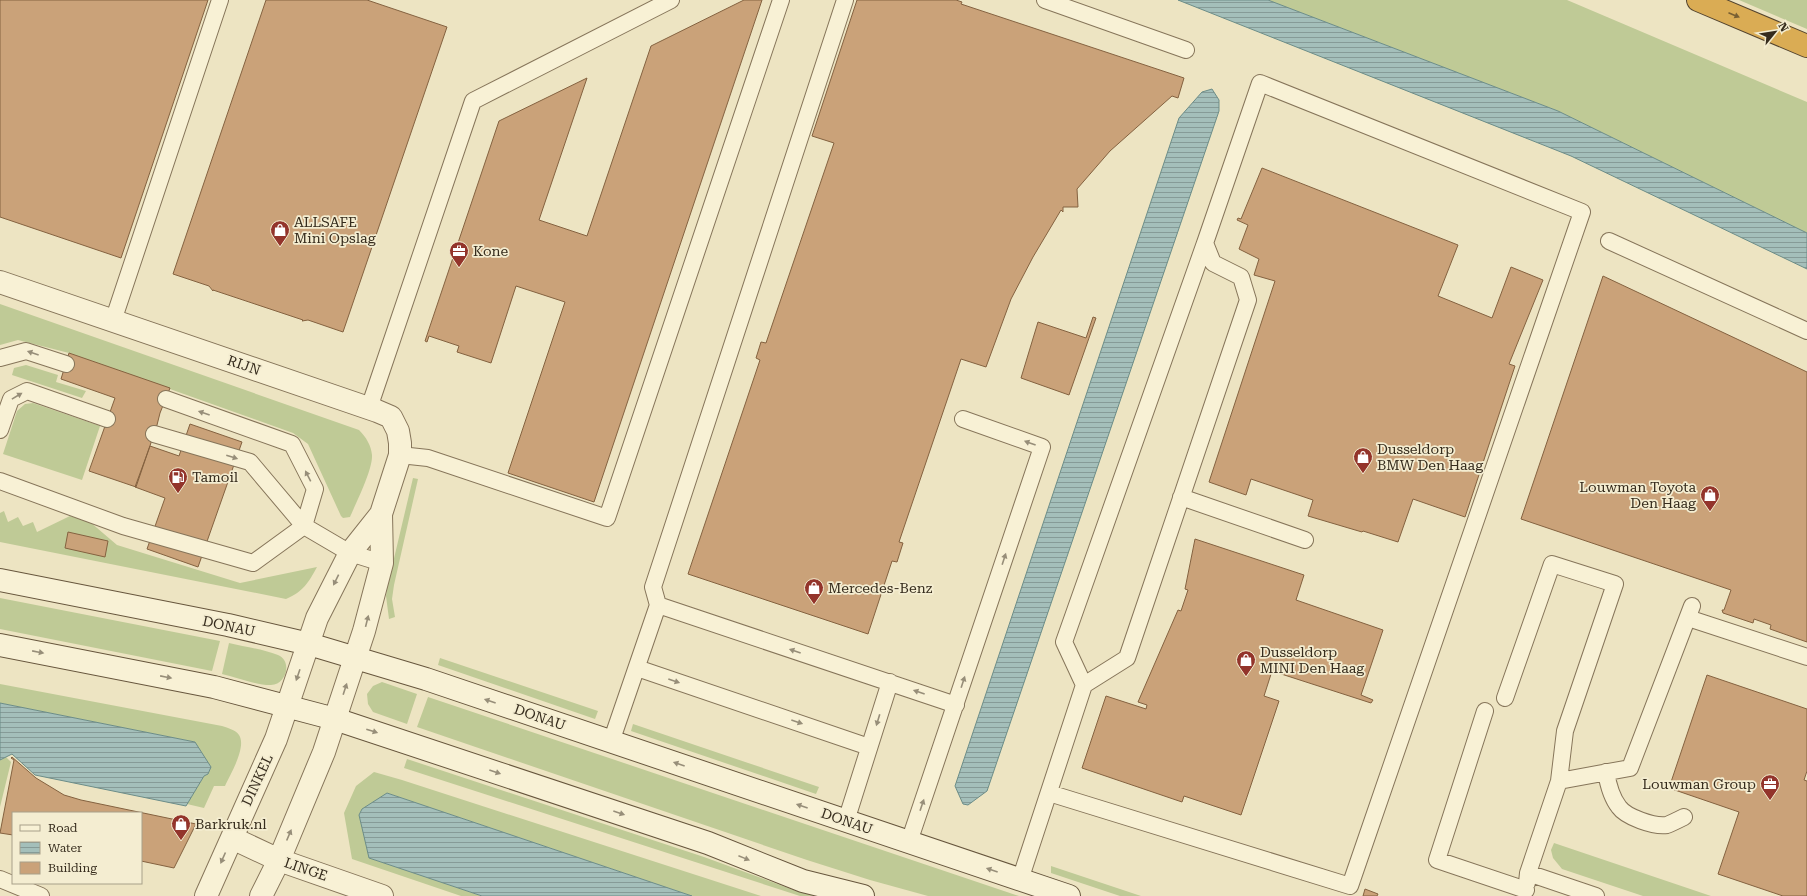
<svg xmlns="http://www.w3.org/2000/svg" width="1807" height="896" font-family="'Roboto Serif',serif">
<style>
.grass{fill:#bfca96}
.water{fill:url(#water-rules);stroke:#6c8d88}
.building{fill:#caa279;stroke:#846240}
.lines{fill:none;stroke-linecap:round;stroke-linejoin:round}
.service-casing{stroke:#86755a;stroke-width:18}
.minor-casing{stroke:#86755a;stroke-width:24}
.secondary-casing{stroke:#67563d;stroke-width:24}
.motorway-casing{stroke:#53432e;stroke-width:24}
.service{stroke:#f8f1d5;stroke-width:16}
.minor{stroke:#f8f1d5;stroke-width:22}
.secondary{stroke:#f8f1d5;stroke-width:22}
.motorway{stroke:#daac54;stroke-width:22}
.oneway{fill:#785f33}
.oneway2{fill:#978e79}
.labels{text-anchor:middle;stroke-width:3.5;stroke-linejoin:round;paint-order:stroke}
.poi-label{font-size:14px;fill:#362c1d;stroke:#f4edd1;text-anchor:start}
.street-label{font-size:14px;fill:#362c1d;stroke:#f4edd1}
</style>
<defs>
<pattern id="water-rules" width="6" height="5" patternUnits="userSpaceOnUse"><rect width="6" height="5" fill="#a4bfba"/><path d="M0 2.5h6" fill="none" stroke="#869b97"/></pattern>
</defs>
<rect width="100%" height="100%" fill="#ede4c2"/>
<path class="grass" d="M 1268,0 L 1567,0 L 1807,102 L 1807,233 L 1558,111 Z
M 1739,0 L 1807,0 L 1807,29 Z
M 0,304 L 359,430 C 366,437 371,445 372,455 C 373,469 356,503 350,517 L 343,518 L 341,516 L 308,444 L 293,433 L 69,353 L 18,340 L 0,345 Z
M 26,365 L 58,375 L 56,382 L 86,391 L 82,398 L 12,375 L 14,368 Z
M 33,403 L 100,426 L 82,480 L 3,454 L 17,411 L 25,404 Z
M 413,478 L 418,479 L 394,585 L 392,599 L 395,617 L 389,619 L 386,596 L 387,588 Z
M 4,511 L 8,522 L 18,517 L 23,526 L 33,522 L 37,532 L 70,516 L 90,522 L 117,545 L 240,583 L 317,567 C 308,583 304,591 286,599 L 0,542 L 0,513 Z
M 0,598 L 220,641 L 212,671 L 0,629 Z
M 229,643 C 245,647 263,649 278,655 C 293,661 286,686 270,685 C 256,685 236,677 222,674 Z
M 440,658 L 598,711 L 595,719 L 438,665 Z
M 382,682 L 417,694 L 407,724 L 373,712 L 368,704 L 367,694 L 373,686 Z
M 0,684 L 222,726 C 228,728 236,730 239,735 C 247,747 230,775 225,786 L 214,786 L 204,808 L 187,804 L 204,776 L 195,742 L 0,703 Z
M 428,697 L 1019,896 L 928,896 L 870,880 L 807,860 L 417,727 Z
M 633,724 L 819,787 L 816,794 L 631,731 Z
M 6,757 L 11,762 L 0,807 L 0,760 Z
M 407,759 L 704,857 L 799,892 L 817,896 L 800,896 L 404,768 Z
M 374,772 L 402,780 L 761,896 L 692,896 L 387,793 L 369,858 L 482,896 L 461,896 L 352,859 L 344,813 L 356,786 Z
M 1554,843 L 1711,896 L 1643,896 L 1562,869 L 1553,858 L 1551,850 Z
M 1051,866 L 1141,896 L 1120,896 L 1051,873 Z"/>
<path class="water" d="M 1178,0 L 1268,0 L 1558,111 L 1807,233 L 1807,269 L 1571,156 Z
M 1212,89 L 1219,100 L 1219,111 L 987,791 L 968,805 L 963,804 L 955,786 L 1179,118 L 1202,92 Z
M 0,703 L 195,742 L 211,767 L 208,774 L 204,776 L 186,806 L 35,775 L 12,754 L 0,760 Z
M 387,793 L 692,896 L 482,896 L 369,858 L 359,815 L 362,809 Z"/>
<path class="building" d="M 0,0 L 208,0 L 121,258 L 0,217 Z
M 266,0 L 367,0 L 447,27 L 343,332 L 308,320 L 302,321 L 303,320 L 213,290 L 213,291 L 209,286 L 173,274 Z
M 744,0 L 762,0 L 594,502 L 508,473 L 565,302 L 516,286 L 491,363 L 457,352 L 459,346 L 429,336 L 427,342 L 425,341 L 499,121 L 587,78 L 539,220 L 587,236 L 651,46 Z
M 857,0 L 956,0 L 962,2 L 961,4 L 1184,78 L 1178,98 L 1172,96 L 1110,151 L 1077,189 L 1078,207 L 1063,207 L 1063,212 L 1061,210 L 1033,257 L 1011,299 L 986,367 L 961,359 L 899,542 L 903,543 L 897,562 L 892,561 L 868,634 L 688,574 L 760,360 L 756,358 L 761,342 L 766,343 L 834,143 L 812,136 Z
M 1262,168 L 1458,245 L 1438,296 L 1492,318 L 1511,267 L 1543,280 L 1509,364 L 1515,366 L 1465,517 L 1413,499 L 1398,542 L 1363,531 L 1362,532 L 1308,516 L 1313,500 L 1251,479 L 1246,495 L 1209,482 L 1275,281 L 1254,275 L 1259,259 L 1239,249 L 1248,225 L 1237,220 L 1238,218 L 1241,219 Z
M 1603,276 L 1807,372 L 1807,642 L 1770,629 L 1771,625 L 1754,619 L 1753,623 L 1723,613 L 1722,610 L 1724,610 L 1731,590 L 1521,519 Z
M 1093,317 L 1096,318 L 1069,395 L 1021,378 L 1038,322 L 1086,338 Z
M 69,353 L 170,388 L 160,413 L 157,425 L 136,487 L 89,471 L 115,398 L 61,379 Z
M 190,424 L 242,442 L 198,567 L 147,549 L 165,498 L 135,487 L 150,446 L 179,456 Z
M 68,532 L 108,541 L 105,557 L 65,548 Z
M 1195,539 L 1304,575 L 1296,600 L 1383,630 L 1361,695 L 1373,700 L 1371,703 L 1272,671 L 1264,696 L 1279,701 L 1241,815 L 1184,796 L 1182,802 L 1082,768 L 1106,696 L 1146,709 L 1147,705 L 1138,702 L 1178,610 L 1181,611 L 1188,590 L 1185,589 Z
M 1707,675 L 1807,709 L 1807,771 L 1804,780 L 1807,781 L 1807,896 L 1783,896 L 1718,874 L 1739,812 L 1669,788 Z
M 12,757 L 36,778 L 64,795 L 81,800 L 196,824 L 174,868 L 141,861 L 141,813 L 13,813 L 13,835 L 0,833 L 14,760 L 11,758 Z
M 1365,889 L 1378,894 L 1377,896 L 1363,896 Z"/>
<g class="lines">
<defs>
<path id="service" d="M 1045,0 L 1186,50
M 1609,241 L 1807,331
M 113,321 L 220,0
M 0,358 L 26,351 L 66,364
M 166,399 L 292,444 L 315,489 L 304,526
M 369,408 L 473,101 L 671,0
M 0,430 L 11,399 L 27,391 L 107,419
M 154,434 L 250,462 L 304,526
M 400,455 L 428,458 L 607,518 L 781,0
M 0,481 L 123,526 L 253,563 L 304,526 L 350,553 L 382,563
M 1181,497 L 1305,540
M 658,605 L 956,705
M 1688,618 L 1807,657
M 637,668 L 869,747
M 1084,685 L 1064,642 L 1205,243
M 1505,698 L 1552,564 L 1615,584 L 1565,731 L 1559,781
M 1485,711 L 1437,860 L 1526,890
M 611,742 L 658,605 L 653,587 L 845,0
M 1606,772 C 1608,784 1611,797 1619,807 C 1626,817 1654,827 1667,825 C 1672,823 1678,820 1684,817
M 846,821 L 890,682
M 909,842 L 1042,447 L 963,419
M 1528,873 L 1559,781 L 1630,768 L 1692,606
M 0,879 L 41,896
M 1020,880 L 1084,685 L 1127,658 L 1248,300 L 1241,277 L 1213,263 L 1205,243 L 1260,83 L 1582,212 L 1350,886 L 1049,793
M 1527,883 L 1528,873 L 1596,896"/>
<path id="minor" d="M 0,282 L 377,411 L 391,417 L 398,431 L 400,443 L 400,455 L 381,514 L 382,563 L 364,631 L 324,752 L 279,860 L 261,896
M 232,838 L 279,860 L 382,896
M 206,896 L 276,739 L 317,618 L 350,553 L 381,514"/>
<path id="secondary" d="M 0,580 L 228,625 L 309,644 L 426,679 L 1069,896
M 0,645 L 214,687 L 335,719 L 708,843 L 803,881 L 863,896"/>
<path id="motorway" d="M 1698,0 L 1807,46"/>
</defs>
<use href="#service" class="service-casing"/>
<use href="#minor" class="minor-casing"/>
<use href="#secondary" class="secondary-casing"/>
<use href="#motorway" class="motorway-casing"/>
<use href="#service" class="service"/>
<use href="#minor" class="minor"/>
<use href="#secondary" class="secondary"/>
<use href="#motorway" class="motorway"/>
</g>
<defs><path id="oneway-solid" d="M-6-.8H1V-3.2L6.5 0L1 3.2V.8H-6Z"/></defs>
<use class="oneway" href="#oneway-solid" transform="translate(1734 15) rotate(23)"/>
<g class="oneway2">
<use href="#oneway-solid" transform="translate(33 353) rotate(-161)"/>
<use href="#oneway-solid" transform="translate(17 396) rotate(-31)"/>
<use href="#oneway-solid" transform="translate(204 413) rotate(-161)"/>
<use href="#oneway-solid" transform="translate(1030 443) rotate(-160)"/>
<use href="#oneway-solid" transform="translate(232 457) rotate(17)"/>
<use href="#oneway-solid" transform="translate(308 476) rotate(-117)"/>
<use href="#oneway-solid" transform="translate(1004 559) rotate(-72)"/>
<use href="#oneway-solid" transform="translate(336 580) rotate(116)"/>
<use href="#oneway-solid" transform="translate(367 621) rotate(-76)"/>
<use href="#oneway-solid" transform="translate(795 651) rotate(-161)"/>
<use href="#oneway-solid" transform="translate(38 652) rotate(11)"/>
<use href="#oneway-solid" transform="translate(298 675) rotate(109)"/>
<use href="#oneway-solid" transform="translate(166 677) rotate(11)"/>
<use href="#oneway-solid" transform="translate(674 681) rotate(19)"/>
<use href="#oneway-solid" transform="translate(963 682) rotate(-72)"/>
<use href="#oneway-solid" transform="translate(345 689) rotate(-72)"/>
<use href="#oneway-solid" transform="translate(919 692) rotate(-161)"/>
<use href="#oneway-solid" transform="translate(490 701) rotate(-161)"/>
<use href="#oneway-solid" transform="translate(878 720) rotate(107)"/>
<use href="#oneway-solid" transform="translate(797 722) rotate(19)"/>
<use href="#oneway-solid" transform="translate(372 731) rotate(18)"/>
<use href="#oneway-solid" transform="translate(679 764) rotate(-161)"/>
<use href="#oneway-solid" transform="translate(495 772) rotate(19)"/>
<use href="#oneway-solid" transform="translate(922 805) rotate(-71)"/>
<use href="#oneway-solid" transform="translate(802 806) rotate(-161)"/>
<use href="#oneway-solid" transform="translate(619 813) rotate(19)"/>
<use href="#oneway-solid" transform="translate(289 835) rotate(-67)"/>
<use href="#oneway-solid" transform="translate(223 858) rotate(114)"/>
<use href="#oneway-solid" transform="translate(744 858) rotate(22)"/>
<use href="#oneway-solid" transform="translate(992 870) rotate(-161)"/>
</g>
<defs>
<symbol id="shop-pin" viewBox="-11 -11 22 30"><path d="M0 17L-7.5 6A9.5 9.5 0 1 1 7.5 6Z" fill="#93342b" stroke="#f4edd1"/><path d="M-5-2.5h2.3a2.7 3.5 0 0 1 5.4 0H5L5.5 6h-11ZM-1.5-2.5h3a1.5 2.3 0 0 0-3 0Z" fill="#fff"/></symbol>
<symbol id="office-pin" viewBox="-11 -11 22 30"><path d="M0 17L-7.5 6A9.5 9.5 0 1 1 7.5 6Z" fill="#93342b" stroke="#f4edd1"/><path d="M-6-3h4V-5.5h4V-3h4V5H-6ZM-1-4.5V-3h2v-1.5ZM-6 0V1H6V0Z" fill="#fff"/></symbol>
<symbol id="fuel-pin" viewBox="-11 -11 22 30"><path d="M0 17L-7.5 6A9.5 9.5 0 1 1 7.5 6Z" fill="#93342b" stroke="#f4edd1"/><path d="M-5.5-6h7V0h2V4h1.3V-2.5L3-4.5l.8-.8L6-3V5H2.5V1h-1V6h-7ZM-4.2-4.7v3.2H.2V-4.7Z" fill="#fff"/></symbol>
</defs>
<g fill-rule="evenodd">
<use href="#shop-pin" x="269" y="219" width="22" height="30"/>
<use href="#office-pin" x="448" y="240" width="22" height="30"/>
<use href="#shop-pin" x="1352" y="446" width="22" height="30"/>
<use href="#fuel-pin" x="167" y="466" width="22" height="30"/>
<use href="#shop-pin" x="1699" y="484" width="22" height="30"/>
<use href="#shop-pin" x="803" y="577" width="22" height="30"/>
<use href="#shop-pin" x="1235" y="649" width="22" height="30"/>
<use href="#office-pin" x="1759" y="773" width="22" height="30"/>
<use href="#shop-pin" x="170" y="813" width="22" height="30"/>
</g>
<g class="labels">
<g class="poi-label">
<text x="294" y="227">ALLSAFE<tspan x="294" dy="16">Mini Opslag</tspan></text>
<text x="473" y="256">Kone</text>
<text x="1377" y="454">Dusseldorp<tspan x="1377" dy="16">BMW Den Haag</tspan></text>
<text x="192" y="482">Tamoil</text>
<text x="1696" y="492" text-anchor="end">Louwman Toyota<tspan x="1696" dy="16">Den Haag</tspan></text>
<text x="828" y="593">Mercedes-Benz</text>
<text x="1260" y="657">Dusseldorp<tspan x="1260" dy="16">MINI Den Haag</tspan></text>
<text x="1756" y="789" text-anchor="end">Louwman Group</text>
<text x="195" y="829">Barkruk.nl</text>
</g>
<g class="street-label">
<text transform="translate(244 365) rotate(19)" y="5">RIJN</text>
<text transform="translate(229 626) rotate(12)" y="5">DONAU</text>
<text transform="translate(540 717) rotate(19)" y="5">DONAU</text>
<text transform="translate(257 780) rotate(-65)" y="5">DINKEL</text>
<text transform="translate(847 821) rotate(19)" y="5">DONAU</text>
<text transform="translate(306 869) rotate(19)" y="5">LINGE</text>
</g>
</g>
<rect x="12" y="812" width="130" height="72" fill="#f4edd1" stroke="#a8a089"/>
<rect x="20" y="825" width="20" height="6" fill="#f8f1d5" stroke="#a8a089"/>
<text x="48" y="832" font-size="12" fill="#362c1d">Road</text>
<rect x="20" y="842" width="20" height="12" fill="url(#water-rules)" stroke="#a8a089"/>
<text x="48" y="852" font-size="12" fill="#362c1d">Water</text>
<rect x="20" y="862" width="20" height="12" fill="#caa279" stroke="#a8a089"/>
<text x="48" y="872" font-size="12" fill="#362c1d">Building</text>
<g transform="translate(1775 32) rotate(60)" stroke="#f4edd1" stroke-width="3" paint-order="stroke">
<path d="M0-3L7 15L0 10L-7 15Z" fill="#362c1d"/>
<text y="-6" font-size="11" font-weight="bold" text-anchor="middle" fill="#362c1d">N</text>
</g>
</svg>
